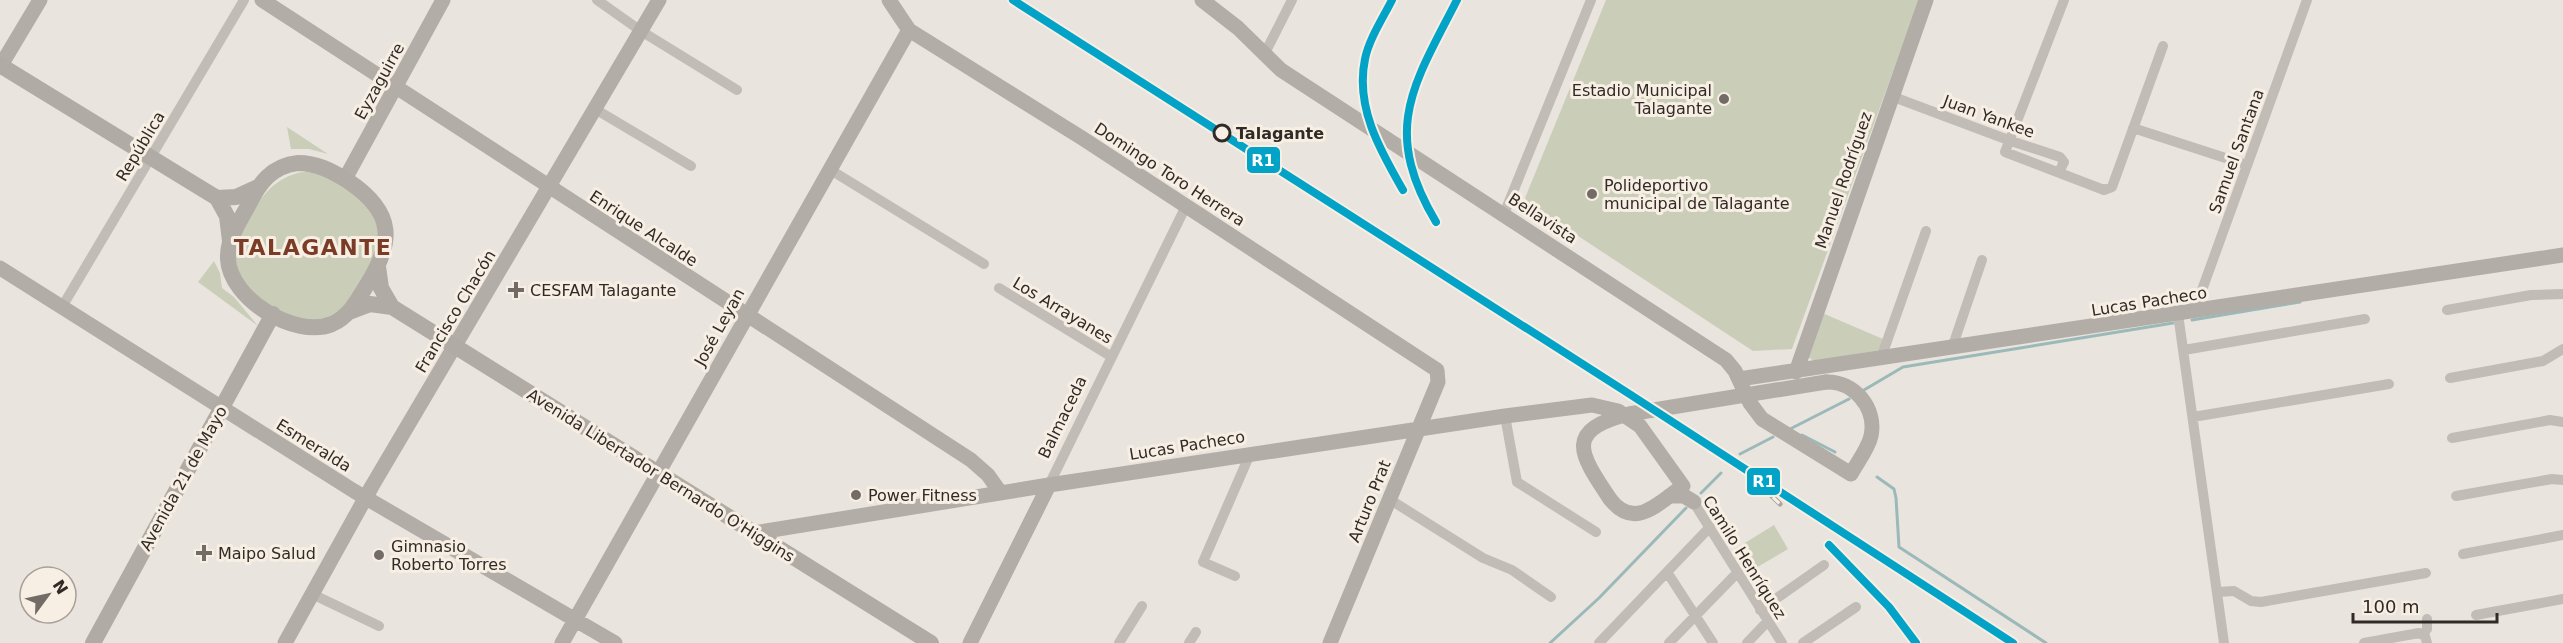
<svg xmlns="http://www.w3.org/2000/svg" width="2563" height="643" font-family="'DejaVu Sans',sans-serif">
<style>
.green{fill:#caceb9}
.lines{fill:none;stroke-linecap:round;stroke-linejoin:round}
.stream{stroke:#9bb9b9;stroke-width:3}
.street{stroke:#c2bcb7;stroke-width:10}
.secondary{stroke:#b3ada8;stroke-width:15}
.primary{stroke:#b1aba6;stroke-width:16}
.rail-casing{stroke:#aaa5a1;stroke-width:5}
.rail{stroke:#f7efe4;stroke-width:3;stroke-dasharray:9;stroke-linecap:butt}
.secondary-bridge{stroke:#b3ada8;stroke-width:15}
.rail-1-casing{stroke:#f7efe4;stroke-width:12}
.rail-1{stroke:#02a3c6;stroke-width:8}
.poi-dot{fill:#726b66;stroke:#f7efe4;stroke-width:2}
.stop-dot{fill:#f7efe4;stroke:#322a26;stroke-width:3}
.labels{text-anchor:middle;stroke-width:6;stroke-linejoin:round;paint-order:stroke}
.street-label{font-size:16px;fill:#322a26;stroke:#f7efe4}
.poi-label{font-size:16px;fill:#322a26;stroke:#f7efe4;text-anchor:start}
.stop-label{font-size:16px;font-weight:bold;fill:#322a26;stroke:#f7efe4;text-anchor:start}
.district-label{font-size:22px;font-weight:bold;letter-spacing:1.5px;fill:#7a3c26;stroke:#f7efe4}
.line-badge{stroke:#f7efe4;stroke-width:2}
.badge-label{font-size:16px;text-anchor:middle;font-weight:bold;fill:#fff}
</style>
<rect width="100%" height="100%" fill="#e9e4de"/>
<path class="green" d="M 1606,0 L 1919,0 L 1792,349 L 1753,351 L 1528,203 L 1525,198 Z
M 287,127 L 328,154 L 309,149 L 291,149 Z
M 311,171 L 326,175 L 367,202 L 382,238 C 374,255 366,281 355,296 C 348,306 331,320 318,322 C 292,327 238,289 236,261 C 235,241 245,227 254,210 C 267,187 284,173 311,171 Z
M 214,261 L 220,273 L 222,288 L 234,297 L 258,326 L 198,282 Z
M 1820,312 L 1883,339 L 1881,350 L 1814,361 L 1806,356 Z
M 1774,525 L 1788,549 L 1749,572 L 1735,549 Z"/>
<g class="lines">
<path class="stream" d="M 2192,320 L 2300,302
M 1864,390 L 1903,367 L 2173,323
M 1790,429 L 1849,399
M 1802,435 L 1835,452
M 1740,454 L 1773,437
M 1877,477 L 1894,489 L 1896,498 L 1899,547 L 2046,643
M 1701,493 L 1721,473
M 1550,643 L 1599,598 L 1686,508"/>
<path class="street" d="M 597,0 L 641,31 L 737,90
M 2064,0 L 2005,152 L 2104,190 L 2112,187 L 2163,46
M 1264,55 L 1292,0
M 1891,96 L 2011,141 L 2060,157 L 2064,162 L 2059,172
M 595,109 L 691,166
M 2133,128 L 2247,165
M 829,169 L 984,264
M 1504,214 L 1591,0
M 999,288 L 1112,357
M 62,307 L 244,0
M 2447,310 L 2531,295 L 2563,294
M 2194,312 L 2307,0
M 2178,314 L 2224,643
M 1952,348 L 1982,260
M 2184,350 L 2365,319
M 1881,358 L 1926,231
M 2450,378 L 2543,361 L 2563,349
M 1505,416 L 1517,482 L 1596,532
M 2193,417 L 2389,384
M 2452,438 L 2550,420 L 2563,422
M 1049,485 L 1186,206
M 2456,496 L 2552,479 L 2563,480
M 1691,498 L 1782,643
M 1389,499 L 1483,558 L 1512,570 L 1551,597
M 2463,554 L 2563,535
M 1667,572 L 1713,643
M 1235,576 L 1203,562 L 1250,454
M 2217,592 L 2234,591 L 2251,601 L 2261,602 L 2426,573
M 312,594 L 379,626
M 1760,610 L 1824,565
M 2476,615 L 2563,599
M 2423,634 L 2427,629 L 2427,619
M 1119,643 L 1142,606
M 1189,643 L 1196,632
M 1599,643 L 1710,527
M 1669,643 L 1737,573
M 1747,643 L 1767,622
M 1803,643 L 1856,607
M 2364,643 L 2419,633 L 2425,636 L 2427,643"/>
<path class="secondary" d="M 262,0 L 971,460 L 988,475 L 1000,492
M 889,0 L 909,30 L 1082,138 L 1437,370 L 1438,382 L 1330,643
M 1202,0 L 1238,28 L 1281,70 L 1726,360 L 1735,371 L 1750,403 L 1762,419 L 1851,474 C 1857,463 1868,449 1871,436 C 1877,408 1854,381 1826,382
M 0,67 L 40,0
M 345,179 L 443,0
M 0,268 L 354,491 L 615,643
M 1796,372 L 1926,0
M 1739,379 L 2563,255
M 1669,496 L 1684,496 L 1694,502
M 754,533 L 1049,485 L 1505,416 L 1592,405 L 1618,411 L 1640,426 L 1683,486 C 1658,503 1635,531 1610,499
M 285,643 L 372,486 L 659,0
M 562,643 L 909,30
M 970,643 L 1049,485"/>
<path class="primary" d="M 0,65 L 217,198 L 227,216 L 230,241
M 298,163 C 317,163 332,171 348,181 C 396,213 394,243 365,288 C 356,303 348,317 332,324 C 295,339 230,299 228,259 C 227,239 240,221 249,204 C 260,182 272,166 298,163 Z
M 217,198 L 236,197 L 258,187
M 378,267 L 381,288 L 392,307
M 349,312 L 370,304 L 392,307 L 931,643
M 93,643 L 273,314"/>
<defs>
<path id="rail" d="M 1392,0 C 1383,18 1369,39 1365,59 C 1355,107 1380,150 1403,190
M 1436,222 C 1381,129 1413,86 1457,0
M 1747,472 L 1780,504"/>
</defs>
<use href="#rail" class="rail-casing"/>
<use href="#rail" class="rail"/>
<path class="secondary-bridge" d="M 1610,499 C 1580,454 1563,430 1629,414 L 1826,382"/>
<defs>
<path id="rail-1" d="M 1013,0 L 1631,395 L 2013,643
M 1392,0 C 1383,18 1369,39 1365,59 C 1355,107 1380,150 1403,190
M 1436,222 C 1381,129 1413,86 1457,0
M 1829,545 L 1889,607 L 1916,643"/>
</defs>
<use href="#rail-1" class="rail-1-casing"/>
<use href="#rail-1" class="rail-1"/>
</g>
<g class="poi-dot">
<circle cx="1724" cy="99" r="6"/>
<circle cx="1592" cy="194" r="6"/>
<path d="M513 281h6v6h6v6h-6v6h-6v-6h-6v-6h6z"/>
<circle cx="856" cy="495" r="6"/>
<path d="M201 544h6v6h6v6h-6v6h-6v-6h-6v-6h6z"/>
<circle cx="379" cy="555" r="6"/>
</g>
<circle class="stop-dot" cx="1222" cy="133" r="8"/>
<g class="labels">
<g class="street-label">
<text transform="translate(379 81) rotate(-61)" y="6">Eyzaguirre</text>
<text transform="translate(1989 116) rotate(20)" y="6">Juan Yankee</text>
<text transform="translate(140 146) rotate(-59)" y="6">República</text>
<text transform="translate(2236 151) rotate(-70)" y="6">Samuel Santana</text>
<text transform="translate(1170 174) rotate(33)" y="6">Domingo Toro Herrera</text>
<text transform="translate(1843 180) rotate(-71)" y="6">Manuel Rodríguez</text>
<text transform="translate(1543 218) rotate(33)" y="6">Bellavista</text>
<text transform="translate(644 228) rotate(33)" y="6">Enrique Alcalde</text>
<text transform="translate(2149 301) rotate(-9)" y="6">Lucas Pacheco</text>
<text transform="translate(1063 310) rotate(31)" y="6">Los Arrayanes</text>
<text transform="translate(455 311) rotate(-59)" y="6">Francisco Chacón</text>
<text transform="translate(719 327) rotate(-61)" y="6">José Leyan</text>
<text transform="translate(1062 417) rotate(-64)" y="6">Balmaceda</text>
<text transform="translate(314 445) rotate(32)" y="6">Esmeralda</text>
<text transform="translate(1187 445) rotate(-9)" y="6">Lucas Pacheco</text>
<text transform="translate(661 475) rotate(32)" y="6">Avenida Libertador Bernardo O'Higgins</text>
<text transform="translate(183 478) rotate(-61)" y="6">Avenida 21 de Mayo</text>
<text transform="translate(1369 501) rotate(-68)" y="6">Arturo Prat</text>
<text transform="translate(1745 557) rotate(58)" y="6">Camilo Henríquez</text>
</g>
<g class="poi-label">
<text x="1712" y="96" text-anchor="end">Estadio Municipal<tspan x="1712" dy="18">Talagante</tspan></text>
<text x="1604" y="191">Polideportivo<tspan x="1604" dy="18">municipal de Talagante</tspan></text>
<text x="530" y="296">CESFAM Talagante</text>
<text x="868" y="501">Power Fitness</text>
<text x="391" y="552">Gimnasio<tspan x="391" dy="18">Roberto Torres</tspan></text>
<text x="218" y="559">Maipo Salud</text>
</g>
<g class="stop-label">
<text x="1236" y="139">Talagante</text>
</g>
<g class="district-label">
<text x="313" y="255">TALAGANTE</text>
</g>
</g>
<g class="line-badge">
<rect x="1246" y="146" width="35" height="28" rx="6" fill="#02a3c6"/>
<rect x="1746" y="467" width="35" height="29" rx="6" fill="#02a3c6"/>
</g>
<g class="badge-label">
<text x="1263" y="166">R1</text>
<text x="1764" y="487">R1</text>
</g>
<g transform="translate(48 595) rotate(57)"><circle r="28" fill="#f7efe4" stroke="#a8a098" stroke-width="1.5"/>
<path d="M0-4.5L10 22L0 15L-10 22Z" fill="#726b66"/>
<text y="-9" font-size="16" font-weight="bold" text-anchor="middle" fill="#322a26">N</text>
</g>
<path d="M2353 613v9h144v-9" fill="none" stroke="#322a26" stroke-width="3"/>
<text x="2362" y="613" font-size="18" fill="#322a26" stroke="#f7efe4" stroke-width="4.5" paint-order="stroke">100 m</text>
</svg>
